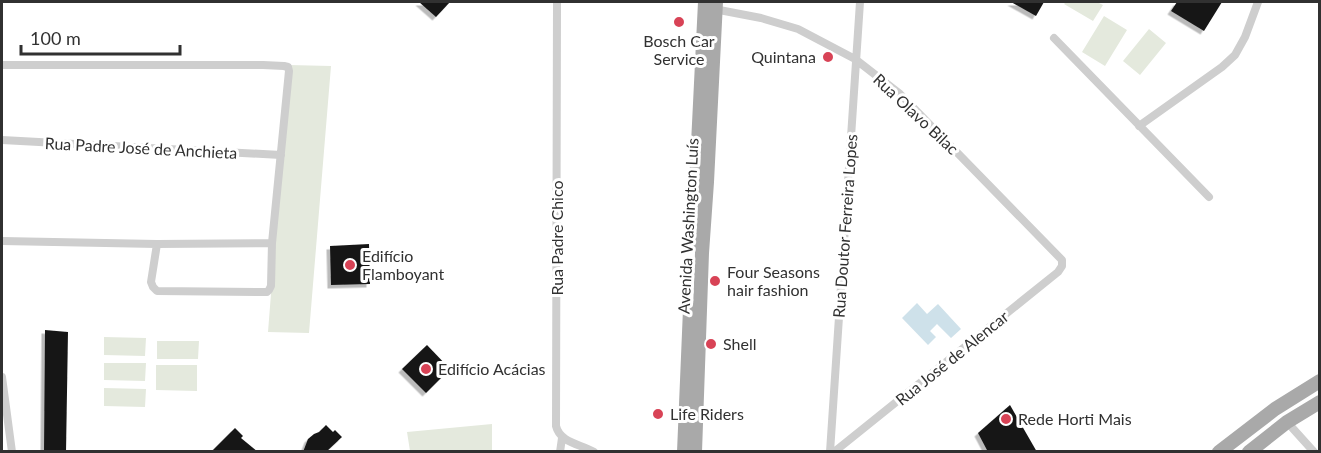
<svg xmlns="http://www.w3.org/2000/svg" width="1321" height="453" font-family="Lato,sans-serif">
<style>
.green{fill:#e4e9dd}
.water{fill:#cee1ea}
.building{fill:#181818;filter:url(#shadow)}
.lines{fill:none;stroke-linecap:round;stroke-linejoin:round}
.minor{stroke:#cecece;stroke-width:8}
.primary{stroke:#a9a9a9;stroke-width:14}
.poi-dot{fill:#d84356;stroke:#fff;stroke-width:2}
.labels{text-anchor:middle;stroke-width:6;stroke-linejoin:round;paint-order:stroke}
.poi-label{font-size:16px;fill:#313131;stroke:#fff;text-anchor:start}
.street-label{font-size:16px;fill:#313131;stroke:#fff}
</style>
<defs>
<filter id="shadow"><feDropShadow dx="-3.5" dy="3.5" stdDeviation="0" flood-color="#0004"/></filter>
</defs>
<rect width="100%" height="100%" fill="#fff"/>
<path class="green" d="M 1066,2 L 1097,2 L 1103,5 L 1093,21 L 1064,4 Z
M 1104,16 L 1127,30 L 1105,66 L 1082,52 Z
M 1149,29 L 1166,43 L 1140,75 L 1123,61 Z
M 289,65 L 331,66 L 309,333 L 268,332 Z
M 104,337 L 146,338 L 145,356 L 104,355 Z
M 157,341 L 199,341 L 198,359 L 157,359 Z
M 104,363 L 146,363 L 145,381 L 104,380 Z
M 156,365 L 197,365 L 197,391 L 156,390 Z
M 104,388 L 146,389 L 145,407 L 104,406 Z
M 492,424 L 492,451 L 410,451 L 407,432 Z"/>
<path class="water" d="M 917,303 L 927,314 L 938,304 L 961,329 L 951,338 L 937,324 L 930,331 L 936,337 L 928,345 L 902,318 Z"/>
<path class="building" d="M 419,2 L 450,2 L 436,17 Z
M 1011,2 L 1044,2 L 1036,16 Z
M 1177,2 L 1222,2 L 1204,31 L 1171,11 Z
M 369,244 L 370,284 L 331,285 L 330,246 Z
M 45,330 L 68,332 L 66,452 L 44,452 Z
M 427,345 L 450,369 L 426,393 L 402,369 Z
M 1010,405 L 1037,452 L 988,452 L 978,433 Z
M 326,425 L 333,432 L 335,430 L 342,437 L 326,452 L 303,452 L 308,439 L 314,434 L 319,432 Z
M 235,428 L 243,436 L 241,438 L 258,452 L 211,452 Z"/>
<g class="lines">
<path class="minor" d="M 557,2 L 556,426 C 560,443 581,444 594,452
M 714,9 L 761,18 L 798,29 L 855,59 L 900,94 L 1062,260 L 1062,266 L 1058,272 L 834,452
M 1054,38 L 1209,197
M 2,65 L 263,65 L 284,66 L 288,67 L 289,71 L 272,243 L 271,286 L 269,290 L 267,292 L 157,291 L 153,287 L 151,282 L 157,244
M 1139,126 L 1222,67 L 1235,55 L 1245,37 L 1258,2
M 2,140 L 281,155
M 2,241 L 157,244 L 272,243
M 2,377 L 12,452
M 1287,422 L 1314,452
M 560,452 L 562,438
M 830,452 L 860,2"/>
<path class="primary" d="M 693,245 L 705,2
M 684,452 L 690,309
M 695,452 L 702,253 L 707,182 L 716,2
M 1219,452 L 1275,409 L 1320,381
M 1249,452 L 1287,422 L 1320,402"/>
</g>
<g class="poi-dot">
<circle cx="679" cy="22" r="6"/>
<circle cx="828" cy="57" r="6"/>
<circle cx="350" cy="265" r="6"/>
<circle cx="715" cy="281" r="6"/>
<circle cx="711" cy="344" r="6"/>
<circle cx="426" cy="369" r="6"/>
<circle cx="658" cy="414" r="6"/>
<circle cx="1006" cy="419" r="6"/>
</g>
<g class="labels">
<g class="poi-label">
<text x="679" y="47" text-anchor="middle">Bosch Car<tspan x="679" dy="18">Service</tspan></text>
<text x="816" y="63" text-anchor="end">Quintana</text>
<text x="362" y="262">Edifício<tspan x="362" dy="18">Flamboyant</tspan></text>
<text x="727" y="278">Four Seasons<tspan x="727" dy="18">hair fashion</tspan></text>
<text x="723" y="350">Shell</text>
<text x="438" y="375">Edifício Acácias</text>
<text x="670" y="420">Life Riders</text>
<text x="1018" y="425">Rede Horti Mais</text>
</g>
<g class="street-label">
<text transform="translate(916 114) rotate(43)" y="6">Rua Olavo Bilac</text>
<text transform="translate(141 148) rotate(3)" y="6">Rua Padre José de Anchieta</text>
<text transform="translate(688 226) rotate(-87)" y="6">Avenida Washington Luís</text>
<text transform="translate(845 226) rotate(-86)" y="6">Rua Doutor Ferreira Lopes</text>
<text transform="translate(557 238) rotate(-90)" y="6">Rua Padre Chico</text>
<text transform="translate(952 358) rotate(-39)" y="6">Rua José de Alencar</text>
</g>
</g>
<rect width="1321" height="453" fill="none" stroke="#313131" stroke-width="6"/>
<path d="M21 45v9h159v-9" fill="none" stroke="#313131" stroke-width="3"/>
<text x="30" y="45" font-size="18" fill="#313131" stroke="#ffffff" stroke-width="4.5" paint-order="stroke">100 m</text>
</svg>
